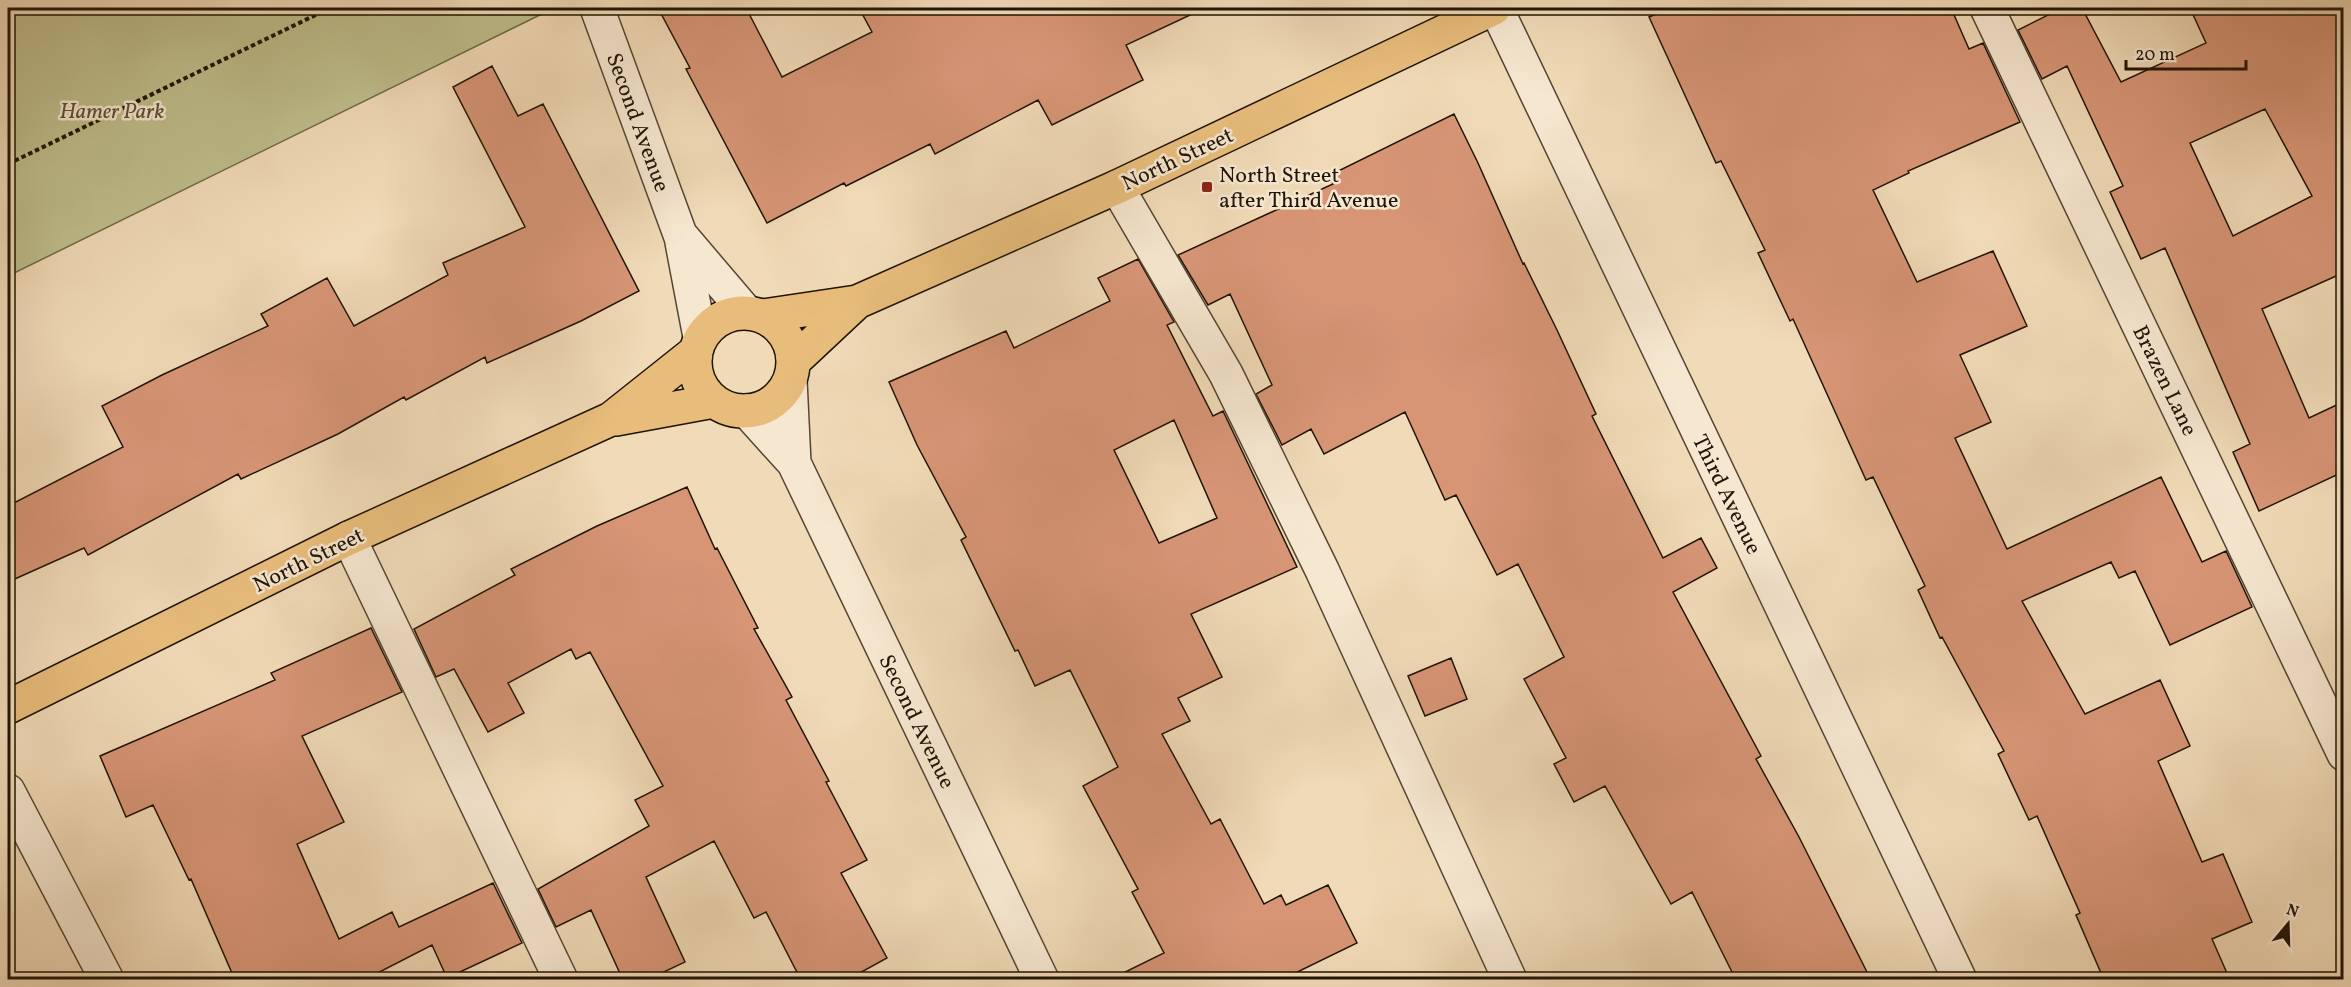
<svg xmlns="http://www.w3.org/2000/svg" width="2351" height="987" font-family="Vollkorn,serif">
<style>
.green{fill:#bebe8c;stroke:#6e6949;stroke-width:1.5}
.building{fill:#d79576;stroke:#1f1406;stroke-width:1.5;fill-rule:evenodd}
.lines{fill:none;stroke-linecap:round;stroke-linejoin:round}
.minor-casing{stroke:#544632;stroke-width:36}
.major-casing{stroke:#1f1406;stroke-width:36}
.path{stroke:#1f1406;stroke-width:4;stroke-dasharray:4.5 3;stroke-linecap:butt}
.minor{stroke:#f6e7d0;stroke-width:33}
.major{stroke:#e8bd7c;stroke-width:33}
.poi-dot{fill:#8f2418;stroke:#f6e7d0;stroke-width:2}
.labels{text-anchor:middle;stroke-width:5;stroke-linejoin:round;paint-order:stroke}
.park-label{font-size:22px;font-style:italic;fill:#575035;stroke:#f6e7d0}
.street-label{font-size:22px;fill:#1f1406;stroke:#f6e7d0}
.poi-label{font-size:22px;fill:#1f1406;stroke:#f6e7d0;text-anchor:start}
</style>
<rect width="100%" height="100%" fill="#f1dab7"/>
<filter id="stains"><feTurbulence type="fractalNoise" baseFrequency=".00333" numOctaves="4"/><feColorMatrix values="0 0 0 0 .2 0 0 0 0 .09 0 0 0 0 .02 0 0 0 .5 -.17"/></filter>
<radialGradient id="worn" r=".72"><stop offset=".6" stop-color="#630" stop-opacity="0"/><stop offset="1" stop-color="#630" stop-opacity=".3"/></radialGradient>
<path class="green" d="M 8,8 L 554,8 L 8,276 Z"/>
<path class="building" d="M 658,8 L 746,8 L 782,77 L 872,32 L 859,8 L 1205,8 L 1126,45 L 1143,80 L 1052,125 L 1038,100 L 935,154 L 930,144 L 846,186 L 844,183 L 767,223 L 686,69 L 690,68 Z
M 1671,8 L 1951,8 L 1969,49 L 1983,43 L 2020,122 L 1908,171 L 1909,173 L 1873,190 L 1917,282 L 1993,251 L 2027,326 L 1960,355 L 1991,422 L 1955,438 L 2007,549 L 2161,477 L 2202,562 L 2226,551 L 2252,607 L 2170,645 L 2135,571 L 2119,578 L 2111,562 L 2022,601 L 2085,714 L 2160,680 L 2190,746 L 2158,761 L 2202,862 L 2223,854 L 2252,922 L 2212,939 L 2230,980 L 2104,980 L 2076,915 L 2080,913 L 2037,816 L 2029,820 L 1998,754 L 2004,751 L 1942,637 L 1940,638 L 1918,590 L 1925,586 L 1873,477 L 1866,480 L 1793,319 L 1790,321 L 1758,253 L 1765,250 L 1721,161 L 1716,163 L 1649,17 Z
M 2062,8 L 2082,8 L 2121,82 L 2206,43 L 2190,8 L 2343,8 L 2343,273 L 2262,309 L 2309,418 L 2343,402 L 2343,472 L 2259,511 L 2233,452 L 2250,444 L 2165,248 L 2141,259 L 2110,192 L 2123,186 L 2067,66 L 2042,79 L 2018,30 ZM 2265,109 L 2312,196 L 2233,236 L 2190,143 Z
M 492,66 L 518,116 L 543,104 L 639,291 L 581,321 L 487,363 L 485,357 L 406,400 L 404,397 L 338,434 L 241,479 L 238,474 L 88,555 L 84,548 L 8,582 L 8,506 L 123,447 L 102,406 L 162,375 L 268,326 L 261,314 L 327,278 L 354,326 L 448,275 L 443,263 L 525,227 L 453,87 Z
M 1454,114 L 1478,163 L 1523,264 L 1524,263 L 1557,330 L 1596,414 L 1592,416 L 1663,558 L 1701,538 L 1717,568 L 1673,592 L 1761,756 L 1756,759 L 1799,837 L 1871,980 L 1736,980 L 1692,892 L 1671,904 L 1605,786 L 1574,802 L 1554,764 L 1566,758 L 1524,679 L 1564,657 L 1518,564 L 1497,575 L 1456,495 L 1445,500 L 1405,412 L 1324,454 L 1311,429 L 1282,445 L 1256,394 L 1272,385 L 1230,294 L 1208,305 L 1178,255 L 1333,184 L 1328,176 Z
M 1138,259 L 1174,322 L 1167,325 L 1213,416 L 1223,411 L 1297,567 L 1191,614 L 1222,677 L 1178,698 L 1190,721 L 1162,734 L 1211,824 L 1220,819 L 1264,904 L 1281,895 L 1286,905 L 1328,885 L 1357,943 L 1281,980 L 1109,980 L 1164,953 L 1132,892 L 1138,889 L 1083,786 L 1118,767 L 1070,670 L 1035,686 L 1018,650 L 1015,651 L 961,540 L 966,537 L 917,445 L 889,382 L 1006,331 L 1014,348 L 1110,301 L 1098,278 ZM 1174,420 L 1217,518 L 1159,543 L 1114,450 Z
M 687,487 L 715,549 L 717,548 L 758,628 L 754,629 L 792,697 L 786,700 L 829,781 L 826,782 L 867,860 L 841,873 L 887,958 L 847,980 L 801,980 L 766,912 L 754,918 L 714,841 L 646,877 L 685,962 L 647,980 L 623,980 L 591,910 L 556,927 L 538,889 L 649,826 L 635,800 L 663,786 L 590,652 L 576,659 L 571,649 L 508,683 L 524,713 L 488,732 L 454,669 L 436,677 L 414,629 L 515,575 L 511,569 L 597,526 Z
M 371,628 L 402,692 L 302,736 L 344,822 L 297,844 L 339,939 L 392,912 L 399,927 L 493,883 L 522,943 L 447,978 L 432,945 L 364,980 L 235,980 L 191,879 L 189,880 L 153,805 L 126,817 L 100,756 L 275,680 L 271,673 Z
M 1451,658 L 1467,699 L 1425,716 L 1408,676 Z"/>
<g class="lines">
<defs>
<path id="minor" d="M 597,8 L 681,237 L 700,337
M 1496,8 L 1960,980
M 1987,8 L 2344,754
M 1117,187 L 1226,374 L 1322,570 L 1510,980
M 683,238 L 746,312
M 790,380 L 794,463
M 747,411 L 794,463 L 1042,980
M 349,538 L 561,980
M 8,791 L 107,980"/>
<path id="major" d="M695 362a49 49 0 1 1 98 0a49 49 0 1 1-98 0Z
M 764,316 L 857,302 L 1117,187 L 1494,8
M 794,361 L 857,302
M 616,419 L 714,401
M 8,707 L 349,538 L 611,419 L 694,353"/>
</defs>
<use href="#minor" class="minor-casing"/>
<use href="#major" class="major-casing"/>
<path class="path" d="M 8,164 L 330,8"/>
<use href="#minor" class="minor"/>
<use href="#major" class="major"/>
</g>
<rect class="poi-dot" x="1201" y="181" width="12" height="12" rx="3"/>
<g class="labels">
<g class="park-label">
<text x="112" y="118">Hamer Park</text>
</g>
<g class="street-label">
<text transform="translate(639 122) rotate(70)" y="8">Second Avenue</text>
<text transform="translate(1177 158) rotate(-25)" y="8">North Street</text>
<text transform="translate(2166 380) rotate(64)" y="8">Brazen Lane</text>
<text transform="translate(1728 494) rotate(64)" y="8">Third Avenue</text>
<text transform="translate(308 559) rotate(-26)" y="8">North Street</text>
<text transform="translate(918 721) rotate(64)" y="8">Second Avenue</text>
</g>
<g class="poi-label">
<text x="1219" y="182">North Street<tspan x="1219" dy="25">after Third Avenue</tspan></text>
</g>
</g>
<rect width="2351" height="987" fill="none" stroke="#f1dab7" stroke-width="30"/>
<rect x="9" y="9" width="2333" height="969" fill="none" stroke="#1f1406" stroke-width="3"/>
<rect x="15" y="15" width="2321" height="957" fill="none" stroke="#1f1406" stroke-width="1.5"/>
<g transform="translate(2288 924) rotate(19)" stroke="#f6e7d0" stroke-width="4.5" paint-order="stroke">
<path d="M0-4.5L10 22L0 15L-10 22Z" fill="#1f1406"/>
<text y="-9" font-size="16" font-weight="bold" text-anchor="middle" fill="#1f1406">N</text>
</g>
<path d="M2126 60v9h120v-9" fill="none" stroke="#1f1406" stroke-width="3"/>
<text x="2135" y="60" font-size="18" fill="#1f1406" stroke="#f6e7d0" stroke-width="4.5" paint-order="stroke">20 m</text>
<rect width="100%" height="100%" filter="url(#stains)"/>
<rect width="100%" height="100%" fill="url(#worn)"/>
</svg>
